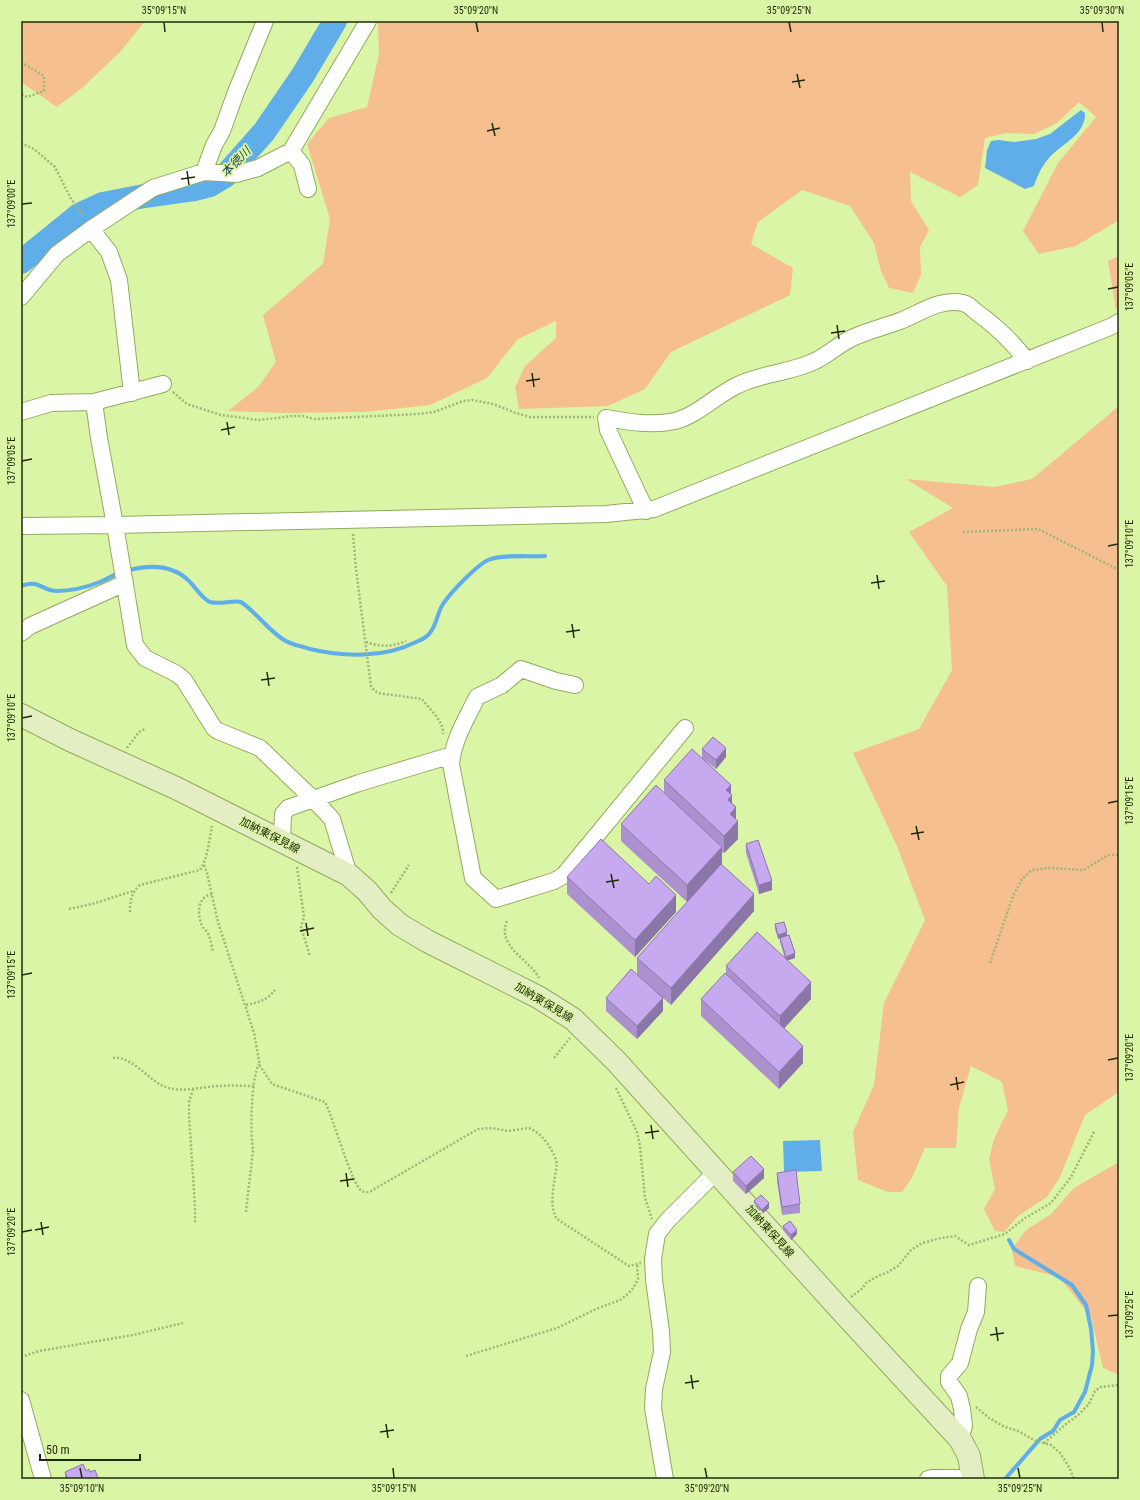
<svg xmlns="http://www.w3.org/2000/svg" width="1140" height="1500" font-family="'Roboto Condensed','Noto Sans JP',sans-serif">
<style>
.green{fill:#f5bf8f}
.water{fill:#5faee9}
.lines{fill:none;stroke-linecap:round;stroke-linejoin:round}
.stream{stroke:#5faee9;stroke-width:4}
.river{stroke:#5faee9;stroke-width:24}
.street-casing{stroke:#93aa5e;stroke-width:18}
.secondary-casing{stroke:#93aa5e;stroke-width:24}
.path{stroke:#a0b576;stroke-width:2.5;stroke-dasharray:2 2;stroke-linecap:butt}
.street{stroke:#fff;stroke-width:16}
.secondary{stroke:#e3eec2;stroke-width:22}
.wall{fill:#ab91ce}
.shaded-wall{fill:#8b76a8}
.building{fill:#c7a9f0;stroke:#8b76a8}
.ticks{fill:none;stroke:#212a0b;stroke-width:1.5}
.labels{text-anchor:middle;stroke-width:3.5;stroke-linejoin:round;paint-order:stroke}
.street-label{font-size:11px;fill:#212a0b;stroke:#dbf5a7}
.water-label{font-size:12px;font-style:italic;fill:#1c3d56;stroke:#dbf5a7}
.neatline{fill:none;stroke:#212a0b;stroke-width:1.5}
.ticks-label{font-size:10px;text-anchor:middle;fill:#212a0b}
</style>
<rect width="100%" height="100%" fill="#dbf5a7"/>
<path class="green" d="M 21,21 L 145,21 L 121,51 L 82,88 L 57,107 L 21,82 Z
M 378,21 L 1119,21 L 1119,220 L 1076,246 L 1039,254 L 1023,231 L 1058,163 L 1096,117 L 1079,102 L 1057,123 L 1034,134 L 1006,133 L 985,138 L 978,185 L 960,197 L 910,172 L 911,201 L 929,230 L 920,247 L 921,275 L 913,293 L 889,288 L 881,271 L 874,243 L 850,206 L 802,190 L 758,222 L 751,244 L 793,268 L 790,295 L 671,352 L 645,389 L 608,406 L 519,409 L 515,387 L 525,366 L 556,338 L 556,321 L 518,339 L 487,378 L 430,405 L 365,412 L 284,413 L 228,411 L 258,387 L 276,362 L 263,315 L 323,264 L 330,219 L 307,144 L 329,118 L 367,107 L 379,54 Z
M 1119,256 L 1119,308 L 1116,310 L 1108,261 Z
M 1119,406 L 1119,1092 L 1085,1115 L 1060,1177 L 1047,1197 L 1018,1216 L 1004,1232 L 995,1231 L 984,1209 L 995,1189 L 989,1159 L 994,1139 L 1008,1110 L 1002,1082 L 971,1066 L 959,1108 L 956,1148 L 925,1148 L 912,1178 L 902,1192 L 888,1192 L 858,1180 L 853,1132 L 874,1085 L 884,1003 L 925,920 L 897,846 L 853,753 L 919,729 L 952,670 L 947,586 L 909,532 L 953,508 L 906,479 L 995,487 L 1032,479 Z
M 1119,1162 L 1119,1375 L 1103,1368 L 1091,1317 L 1059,1277 L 1015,1266 L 1012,1249 L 1026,1230 L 1051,1214 L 1074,1188 Z"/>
<path class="water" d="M 1081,110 L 1085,113 C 1086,135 1061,144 1049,158 C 1042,166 1037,176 1034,186 L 1025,189 L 985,168 L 987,150 L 991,141 L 998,140 L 1014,142 L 1036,139 L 1050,134 Z
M 820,1140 L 822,1171 L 784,1172 L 783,1141 Z"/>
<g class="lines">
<path class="stream" d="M 126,571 C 147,565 171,564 188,580 C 195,586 201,598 210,602 C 220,605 231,600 241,602 C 257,613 268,630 284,640 C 292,645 301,646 310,649 C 343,657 385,658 416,642 C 421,640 426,638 429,634 C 437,625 437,613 443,604 C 451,592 476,566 488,560 C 501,554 531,557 545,556
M 21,586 C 41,579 41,591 57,591 C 70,591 87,587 100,582 C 107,579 113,575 120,573
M 1005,1479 L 1040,1439 L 1053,1431 L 1060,1420 L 1074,1412 L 1085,1392 L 1092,1365 L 1093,1351 L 1091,1329 L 1086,1305 L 1072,1285 L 1014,1249 L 1009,1240"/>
<path class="river" d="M 21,262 L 79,215 L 103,204 L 144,196 L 194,189 L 210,185 L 225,176 L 264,132 L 303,75 L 335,21"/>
<defs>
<path id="street" d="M 291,151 L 302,165 L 308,189
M 204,172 L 214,145 L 222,131 L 236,92 L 265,21
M 91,229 L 109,252 L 119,280 L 132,393
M 21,297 L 57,254 L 91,229 L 153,188 L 204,172 L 236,174 L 258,168 L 291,151 L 368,21
M 94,402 L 99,438 L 115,525 L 135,645 L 145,658 L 177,674 L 184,680 L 214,728 L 218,731 L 260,748 L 313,799 L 332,819 L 349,875
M 21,412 L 51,403 L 94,402 L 163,384
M 646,511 L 608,430 L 606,418 C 629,422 652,426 675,421 C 698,415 716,395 738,385 C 762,373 791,373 815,361 C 828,355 839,344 852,338 C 867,331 884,327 900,321 C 921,313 939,298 963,303 C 967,304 972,308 975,311 C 996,326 1012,341 1027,361
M 21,526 L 115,525 L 606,514 L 654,509 L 1110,327 L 1119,322
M 21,633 L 30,626 L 125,583
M 575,685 L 556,681 L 521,669 L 502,685 L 477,697 C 467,718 453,740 451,764 L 473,878 L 496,899 L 554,881 L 563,876 L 685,728
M 282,840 L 283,814 L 288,808 L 359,783 L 452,755
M 21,1400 L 43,1479
M 960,1439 L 964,1426 L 962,1409 L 959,1396 L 949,1382 L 949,1376 L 960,1363 L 969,1329 L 976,1312 L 978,1286
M 665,1479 L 653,1408 L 654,1389 L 662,1352 L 661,1331 L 654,1280 L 653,1259 L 657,1234 L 668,1220 L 716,1172
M 928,1479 L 932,1478 L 973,1478"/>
<path id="secondary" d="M 21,715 L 70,740 L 176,788 L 349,875 L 367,891 L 382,909 L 400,925 L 427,941 L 538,997 L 573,1019 L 616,1061 L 838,1307 L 960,1439 L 969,1456 L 973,1479"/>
</defs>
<use href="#street" class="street-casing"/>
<use href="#secondary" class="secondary-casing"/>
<path class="path" d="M 21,62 L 44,76 L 44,91 L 27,97 L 21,94
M 21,143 L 34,149 L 55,167 L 70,197 L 84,217
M 173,392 L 187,404 L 221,415 L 259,420 L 292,416 L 303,416 L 314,419 L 418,414 L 434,412 L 463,401 L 472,400 L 493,404 L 516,413 L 530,417 L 594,417
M 963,532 L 1038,529 L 1119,570
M 353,534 L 356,569 L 371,686 L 374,690 L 378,693 L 422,699 C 429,709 444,721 443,734
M 366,642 C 379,647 393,647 406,641
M 127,748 L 139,732 L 145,729
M 204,865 L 207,873 L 218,922 L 254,1033 L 260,1066 L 272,1084 L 325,1102 C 333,1117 352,1186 362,1191 C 365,1193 369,1192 371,1191 L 478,1129 L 492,1128 L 508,1131 L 529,1128 C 542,1133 554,1150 557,1164 C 555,1178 548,1207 557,1219 L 629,1266 L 641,1263
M 297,867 L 304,917 L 301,927 L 310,956
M 391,893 L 409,865
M 212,894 C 197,897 197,913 202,926 C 204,929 208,932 209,936 C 211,941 212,947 213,952
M 69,909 L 92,904 L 133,891
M 130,912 C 130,901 131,893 140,885 L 200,870 C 208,858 209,840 212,826
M 507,921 C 496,946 529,959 539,978
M 990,963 L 1013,896 L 1022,879 L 1032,870 L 1049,868 L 1084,870 L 1108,855 L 1119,855
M 246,1005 C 259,1002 266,1001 275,990
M 113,1058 C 130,1055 148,1079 163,1086 C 181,1094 202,1086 221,1086 C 232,1085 243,1086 254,1086
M 554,1058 L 570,1038
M 616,1088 L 637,1132 L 640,1146 L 645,1198 L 652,1219
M 193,1089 L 189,1102 L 189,1115 L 195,1207 L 195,1223
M 246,1212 L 253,1150 C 250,1132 251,1079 259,1064
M 851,1297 L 863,1288 L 866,1283 L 878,1276 L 888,1272 L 898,1266 L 911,1250 L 922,1243 L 941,1238 L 955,1236 L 969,1245 L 1005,1234 L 1025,1218 L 1051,1203 L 1071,1177 L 1095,1130
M 466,1356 L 557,1328 L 596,1309 L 620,1300 L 628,1294 L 634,1287 L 638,1279 L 637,1264
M 21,1357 L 39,1351 L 133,1335 L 183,1323
M 976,1407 L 989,1418 L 1005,1427 L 1018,1431 L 1036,1441 L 1051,1445 L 1060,1453 L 1069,1467 L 1074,1479
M 1044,1443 L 1066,1424 L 1078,1415 L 1089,1404 L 1095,1391 L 1101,1387 L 1119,1385"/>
<use href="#street" class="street"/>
<use href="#secondary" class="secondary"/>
</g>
<path class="wall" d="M 702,749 L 726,757 L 716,769 L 702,758 Z
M 664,780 L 731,794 L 732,803 L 736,820 L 738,839 L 724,853 L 722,852 L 722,865 L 754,911 L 671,1005 L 663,998 L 663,1011 L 637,1039 L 606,1011 L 606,998 L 637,975 L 637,958 L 687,902 L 621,841 L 621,824 L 664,792 Z
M 746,844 L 772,890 L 759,894 L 746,853 Z
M 567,877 L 649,884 L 676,912 L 635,957 L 567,894 Z
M 775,924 L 787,935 L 795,958 L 787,960 L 811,999 L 784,1028 L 803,1063 L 779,1089 L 701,1016 L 701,999 L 726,974 L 726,966 L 785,959 L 780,942 L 780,938 L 778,939 L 775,929 Z
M 733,1172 L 764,1178 L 746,1194 L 733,1181 Z
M 777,1173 L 800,1204 L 800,1213 L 782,1215 L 777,1181 Z
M 754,1201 L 769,1208 L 762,1214 L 754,1206 Z
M 783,1226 L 797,1234 L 791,1240 L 783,1230 Z
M 86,1471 L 90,1472 L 98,1479 L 65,1479 L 65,1472 Z"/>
<path class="shaded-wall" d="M 726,748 L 726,757 L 716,769 L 716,760 Z
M 731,785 L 731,797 L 732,795 L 732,812 L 736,807 L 736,823 L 738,821 L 738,839 L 724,853 L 724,836 L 726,790 Z
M 722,847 L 722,864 L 687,902 L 687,885 Z
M 772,881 L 772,890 L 759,894 L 759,885 Z
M 754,894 L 754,911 L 671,1005 L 671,988 Z
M 676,895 L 676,912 L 635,957 L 635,940 Z
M 787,932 L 787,936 L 778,939 L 778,935 Z
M 795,953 L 795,958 L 786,961 L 786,957 Z
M 811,982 L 811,999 L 780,1033 L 780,1016 Z
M 663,998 L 663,1011 L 637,1039 L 637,1026 Z
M 803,1046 L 803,1063 L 779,1089 L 779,1072 Z
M 764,1169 L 764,1178 L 746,1194 L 746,1186 Z
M 769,1203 L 769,1208 L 762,1214 L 762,1210 Z
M 797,1230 L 797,1234 L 791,1240 L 791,1235 Z
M 21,1418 L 22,1418 L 22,1426 L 21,1427 Z"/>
<path class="building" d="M 713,737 L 726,748 L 716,760 L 702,749 Z
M 692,749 L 731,785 L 726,790 L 732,795 L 728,800 L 736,807 L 730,814 L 738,821 L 724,836 L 664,780 Z
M 656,785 L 722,847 L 687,885 L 621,824 Z
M 601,839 L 649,884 L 656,876 L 676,895 L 635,940 L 567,877 Z
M 758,840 L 772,881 L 759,885 L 746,844 Z
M 721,864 L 754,894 L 671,988 L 637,958 Z
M 784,922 L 787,932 L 778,935 L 775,924 Z
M 757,932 L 811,982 L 780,1016 L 726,966 Z
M 789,935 L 795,953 L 786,957 L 780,938 Z
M 631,969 L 663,998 L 637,1026 L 606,998 Z
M 725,973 L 803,1046 L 779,1072 L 701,999 Z
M 751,1156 L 764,1169 L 746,1186 L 733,1172 Z
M 796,1170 L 800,1204 L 782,1207 L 777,1173 Z
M 761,1195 L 769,1203 L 762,1210 L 754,1201 Z
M 790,1221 L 797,1230 L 791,1235 L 783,1226 Z
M 83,1464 L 86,1471 L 89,1469 L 90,1472 L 95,1470 L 98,1478 L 96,1479 L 68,1479 L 65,1472 Z"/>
<path class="ticks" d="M 164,22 L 165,32M 476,22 L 478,32M 789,22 L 791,32M 1102,22 L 1103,32M 797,74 L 800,88M 792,82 L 805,80M 492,123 L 495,136M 487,131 L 500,128M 187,171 L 189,185M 181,179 L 195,177M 22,204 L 32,203M 1108,289 L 1118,287M 837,325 L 839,339M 831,333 L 845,331M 532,373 L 534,387M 526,381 L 540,379M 227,422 L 229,435M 221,430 L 235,427M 22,461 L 32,459M 1108,546 L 1118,544M 877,575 L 879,589M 871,583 L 885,581M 572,624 L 574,638M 566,632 L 580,630M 267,672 L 269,686M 261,680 L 275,678M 22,718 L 32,716M 1108,803 L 1118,801M 916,826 L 919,840M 911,834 L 924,832M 611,874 L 614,888M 606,882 L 619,880M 306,923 L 308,936M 300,931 L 314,928M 22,975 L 32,973M 1108,1060 L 1118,1058M 956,1077 L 958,1090M 950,1085 L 964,1082M 651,1125 L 653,1139M 645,1133 L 659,1131M 346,1173 L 348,1187M 340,1181 L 354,1179M 41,1222 L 43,1235M 35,1230 L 49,1227M 22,1232 L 32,1230M 1108,1316 L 1118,1315M 996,1327 L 998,1341M 990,1335 L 1004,1333M 691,1375 L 693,1389M 685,1383 L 699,1381M 386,1424 L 388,1438M 380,1432 L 394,1430M 80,1468 L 82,1478M 393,1468 L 394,1478M 705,1468 L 707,1478M 1018,1468 L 1020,1478"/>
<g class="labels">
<g class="street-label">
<text transform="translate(270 835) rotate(27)" y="4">加納東保見線</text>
<text transform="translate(544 1002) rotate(31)" y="4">加納東保見線</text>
<text transform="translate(770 1231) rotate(48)" y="4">加納東保見線</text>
</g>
<g class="water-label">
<text transform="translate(236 162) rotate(-46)" y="4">本徳川</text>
</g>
</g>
<rect width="1140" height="1500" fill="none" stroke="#dbf5a7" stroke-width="44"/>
<path d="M40 1454v6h100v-6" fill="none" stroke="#212a0b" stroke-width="2"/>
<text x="46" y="1454" font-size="12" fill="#212a0b" stroke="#dbf5a7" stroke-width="3" paint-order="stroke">50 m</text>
<rect x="22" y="22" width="1096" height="1456" class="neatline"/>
<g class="ticks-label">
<text x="164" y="14">35°09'15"N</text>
<text x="476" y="14">35°09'20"N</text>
<text x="789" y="14">35°09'25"N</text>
<text x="1102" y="14">35°09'30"N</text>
<text transform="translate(11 204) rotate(-90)" y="4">137°09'00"E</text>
<text transform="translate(1129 287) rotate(-90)" y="4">137°09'05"E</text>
<text transform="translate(11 461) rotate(-90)" y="4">137°09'05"E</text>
<text transform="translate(1129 544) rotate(-90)" y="4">137°09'10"E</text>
<text transform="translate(11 718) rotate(-90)" y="4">137°09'10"E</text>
<text transform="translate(1129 801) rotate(-90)" y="4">137°09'15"E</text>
<text transform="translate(11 975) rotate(-90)" y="4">137°09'15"E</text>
<text transform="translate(1129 1058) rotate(-90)" y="4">137°09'20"E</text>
<text transform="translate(11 1232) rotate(-90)" y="4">137°09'20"E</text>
<text transform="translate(1129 1315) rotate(-90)" y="4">137°09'25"E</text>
<text x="82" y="1492">35°09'10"N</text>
<text x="394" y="1492">35°09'15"N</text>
<text x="707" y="1492">35°09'20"N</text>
<text x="1020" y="1492">35°09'25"N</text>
</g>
</svg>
